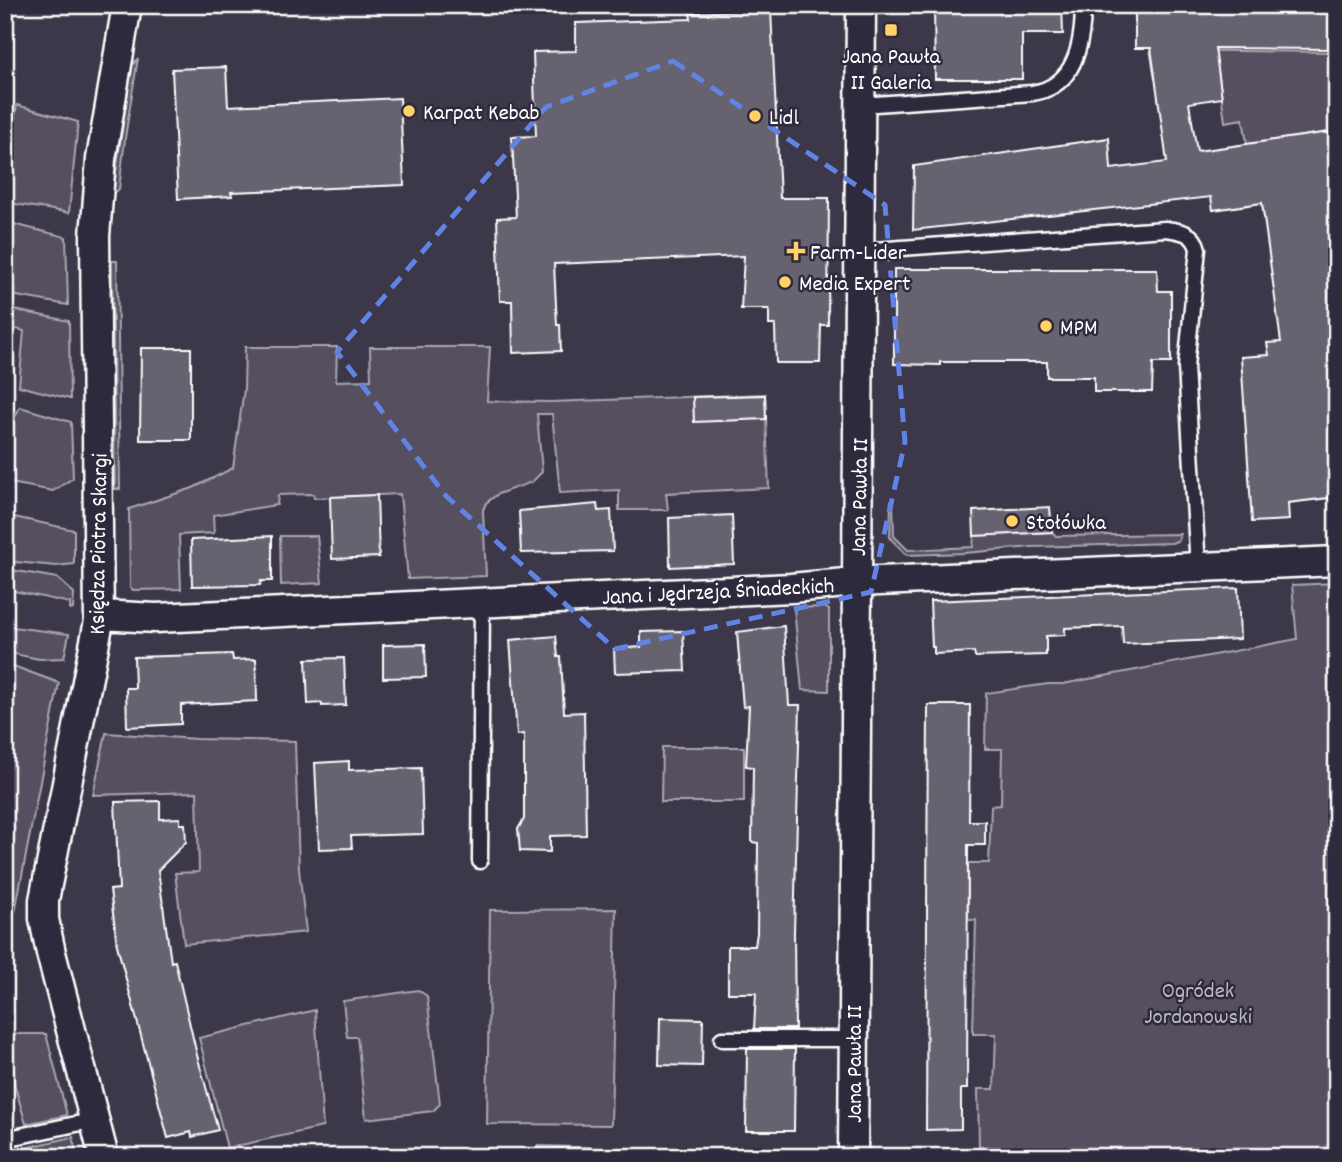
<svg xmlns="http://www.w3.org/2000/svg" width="1342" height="1162" font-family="Dekko,sans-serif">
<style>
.green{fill:#555060;stroke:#aaa8b0;stroke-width:2}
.building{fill:#666270;stroke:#fff;stroke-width:2}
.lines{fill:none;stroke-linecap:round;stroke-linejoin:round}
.service-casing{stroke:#fff;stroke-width:19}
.minor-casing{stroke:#fff;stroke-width:33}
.service{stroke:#2f2a3d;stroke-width:14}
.minor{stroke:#2f2a3d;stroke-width:28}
.marked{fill:none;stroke:#6183e4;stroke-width:5;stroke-dasharray:14 9;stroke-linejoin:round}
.poi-dot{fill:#ffd166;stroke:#2f2a3d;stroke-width:2.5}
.labels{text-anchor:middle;stroke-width:5;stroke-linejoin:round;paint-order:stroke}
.poi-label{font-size:23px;fill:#fff;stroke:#2f2a3d;text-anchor:start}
.street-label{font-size:23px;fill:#fff;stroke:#2f2a3d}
.park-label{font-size:23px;fill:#bbb9bf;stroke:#2f2a3d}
</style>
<rect width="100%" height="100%" fill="#3c3749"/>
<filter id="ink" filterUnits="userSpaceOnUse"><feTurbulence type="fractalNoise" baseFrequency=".0143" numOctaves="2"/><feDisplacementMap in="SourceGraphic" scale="14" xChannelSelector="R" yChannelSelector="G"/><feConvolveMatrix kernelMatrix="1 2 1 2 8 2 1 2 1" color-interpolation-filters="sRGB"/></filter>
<g filter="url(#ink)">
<path class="green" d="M 1150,50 L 1337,52 L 1337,131 L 1247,144 L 1243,119 L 1225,122 L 1218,70 L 1155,79 Z
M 138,58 L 126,131 L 119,189 L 113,193 L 129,83 L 132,66 Z
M 17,105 L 78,122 L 69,213 C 48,208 27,207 5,202 L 5,169 Z
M 5,222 L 66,237 L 68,305 L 5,294 Z
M 112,261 L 117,261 L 120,489 L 115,489 Z
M 5,308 L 69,321 L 70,399 L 19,386 L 24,331 L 5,326 Z
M 245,347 L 337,347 L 336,381 L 371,380 L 370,347 L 490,347 L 487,401 L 551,402 L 765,394 L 769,488 L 666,493 L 668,510 L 619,510 L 619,490 L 560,493 L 552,414 L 537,414 L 542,472 L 532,482 L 498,494 L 486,503 L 483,510 L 486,576 L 408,579 L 400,494 L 314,498 L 313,494 L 278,495 L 277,505 L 213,515 L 214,533 L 179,535 L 181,589 L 133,590 L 130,587 L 129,509 L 193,488 L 233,468 L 244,389 Z
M 20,407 L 71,422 L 73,478 L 53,491 L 5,482 L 5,437 Z
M 893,500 L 894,536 L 908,550 L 973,547 L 974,536 L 1052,532 L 1056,536 L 1180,534 L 1179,540 L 1172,543 L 1032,547 L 965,553 L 907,555 L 890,538 L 891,501 Z
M 5,515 L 74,530 L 74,564 L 56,566 L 5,561 Z
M 280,536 L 317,536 L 322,583 L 281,585 Z
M 5,569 L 57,578 L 74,593 L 73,609 L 70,610 L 70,603 L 5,589 Z
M 1337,583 L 1337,1157 L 1016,1157 L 1016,1148 L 979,1147 L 978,1089 L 994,1089 L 996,1034 L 973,1034 L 976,920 L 968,920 L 968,863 L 989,863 L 991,806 L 1001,805 L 1002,749 L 985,749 L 986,693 L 1048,684 L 1063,684 L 1297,639 L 1292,585 Z
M 825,607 L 829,610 L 829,691 L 802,690 L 794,608 Z
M 5,626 L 69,634 L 64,658 L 39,659 L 5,652 Z
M 5,663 L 59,683 L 15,912 L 5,913 Z
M 106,733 L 197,739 L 295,741 L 299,869 L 306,932 L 184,944 L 175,873 L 199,872 L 197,792 L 93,795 Z
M 662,747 L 744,747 L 744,802 L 661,802 Z
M 616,909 L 611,1125 L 487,1124 L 490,910 Z
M 418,990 L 427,996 L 440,1104 L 433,1111 L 366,1119 L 357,1037 L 347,1037 L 343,1001 Z
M 315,1010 L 323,1127 L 227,1148 L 199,1038 Z
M 5,1034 L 46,1034 L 67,1115 L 26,1124 L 5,1053 Z
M 73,1137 L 77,1157 L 22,1157 L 20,1149 Z
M 537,1146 L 608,1148 L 608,1157 L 536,1157 Z"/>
<path class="building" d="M 934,5 L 1062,5 L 1063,34 L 1022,34 L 1022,79 L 935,79 Z
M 1135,5 L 1337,5 L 1337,49 L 1215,48 L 1222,98 L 1189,103 L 1197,151 L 1337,131 L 1337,497 L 1288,503 L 1289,520 L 1252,522 L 1241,357 L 1269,355 L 1267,343 L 1281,342 L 1262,203 L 1213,210 L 1211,197 L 913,230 L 914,166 L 1109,138 L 1111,169 L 1167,162 L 1151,48 L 1135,48 Z
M 771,10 L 780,198 L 829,198 L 828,325 L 821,325 L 820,363 L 776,363 L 775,325 L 769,325 L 769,309 L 741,309 L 744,256 L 554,264 L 557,325 L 560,325 L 561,351 L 513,353 L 512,301 L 500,301 L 497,218 L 516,217 L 512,137 L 536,136 L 533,52 L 576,51 L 576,23 L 691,19 L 690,13 Z
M 226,67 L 228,106 L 400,98 L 404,185 L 231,192 L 232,196 L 178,199 L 172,69 Z
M 894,269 L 1157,269 L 1158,291 L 1171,291 L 1171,363 L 1153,363 L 1152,392 L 1094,392 L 1094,377 L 1047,377 L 1047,362 L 940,362 L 940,365 L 894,364 Z
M 141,348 L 191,348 L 191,440 L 140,440 Z
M 765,395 L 766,419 L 694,422 L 693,397 Z
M 377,495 L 379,557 L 332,559 L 330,497 Z
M 597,504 L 598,511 L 611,510 L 613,551 L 521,553 L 519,511 Z
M 1050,507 L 1052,532 L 974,536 L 973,511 Z
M 732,515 L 734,564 L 670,567 L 669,518 Z
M 272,536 L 272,581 L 261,581 L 260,585 L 192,586 L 191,540 Z
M 1238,588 L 1240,639 L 1123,644 L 1122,626 L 1065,628 L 1065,635 L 1046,636 L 1046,655 L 975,657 L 974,652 L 934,654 L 934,647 L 932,647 L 930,601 Z
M 784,626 L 789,705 L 800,705 L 794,933 L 795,1029 L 754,1029 L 756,993 L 728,993 L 728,946 L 755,946 L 757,933 L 758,843 L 752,842 L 753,767 L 746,766 L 749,706 L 743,707 L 737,632 Z
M 683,631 L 685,671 L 615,673 L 614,649 L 641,647 L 641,632 Z
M 556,636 L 558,657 L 561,657 L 564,713 L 584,712 L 586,835 L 550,836 L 550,852 L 520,851 L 518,829 L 524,819 L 524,734 L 517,735 L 510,640 Z
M 425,644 L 426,677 L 383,678 L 383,645 Z
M 232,654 L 233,660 L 256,659 L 257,701 L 181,705 L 181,724 L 127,727 L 126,688 L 135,688 L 134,657 Z
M 344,658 L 346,705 L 322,706 L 322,703 L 308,704 L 306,659 Z
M 928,705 L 970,705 L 969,821 L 985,821 L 985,845 L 968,845 L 967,1089 L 961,1089 L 961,1129 L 926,1130 Z
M 349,761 L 349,770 L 421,768 L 423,834 L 351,836 L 352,848 L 319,849 L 315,763 Z
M 160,801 L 160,819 L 180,818 L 180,824 L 185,824 L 186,842 L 158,870 L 171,962 L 175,961 L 197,1055 L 218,1130 L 192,1137 L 191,1132 L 168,1138 L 117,945 L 110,890 L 119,889 L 115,802 Z
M 660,1018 L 703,1019 L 702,1066 L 659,1065 Z
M 747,1049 L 795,1049 L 794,1131 L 746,1131 Z"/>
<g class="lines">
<defs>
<path id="service" d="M 861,105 L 1032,93 C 1076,87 1083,42 1083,5
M 860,251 L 1165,229 C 1180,231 1194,232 1198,249 L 1186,367 L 1198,567
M 480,861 L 482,602
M 722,1039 L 854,1039
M 5,1139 L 95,1120"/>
<path id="minor" d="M 100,615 L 156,618 L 791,588 L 857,582 L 1337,561
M 104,1157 L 51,953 L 44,919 L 44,900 L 99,621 L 95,236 L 101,159 L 127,5
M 853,1157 L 861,5"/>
</defs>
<use href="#service" class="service-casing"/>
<use href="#minor" class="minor-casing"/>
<use href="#service" class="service"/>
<use href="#minor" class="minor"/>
</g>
</g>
<path class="marked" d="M 673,61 L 885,205 L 905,442 L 871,592 L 615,649 L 446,496 L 337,352 L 546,107 Z"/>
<g class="poi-dot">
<rect x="884" y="23" width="14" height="14" rx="3.5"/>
<circle cx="409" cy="111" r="7"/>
<circle cx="755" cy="116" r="7"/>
<path d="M792.5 240.5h7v7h7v7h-7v7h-7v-7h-7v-7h7z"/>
<circle cx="785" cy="282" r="7"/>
<circle cx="1046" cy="326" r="7"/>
<circle cx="1012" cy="521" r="7"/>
</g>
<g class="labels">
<g class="poi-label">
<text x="891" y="63" text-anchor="middle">Jana Pawła<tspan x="891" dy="26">II Galeria</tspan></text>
<text x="423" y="119">Karpat Kebab</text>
<text x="769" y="124">Lidl</text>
<text x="810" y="259">Farm-Lider</text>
<text x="799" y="290">Media Expert</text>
<text x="1060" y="334">MPM</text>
<text x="1026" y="529">Stołówka</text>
</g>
<g class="street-label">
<text transform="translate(858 497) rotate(-89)" y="8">Jana Pawła II</text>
<text transform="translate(97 544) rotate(-89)" y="8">Księdza Piotra Skargi</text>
<text transform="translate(718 590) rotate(-3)" y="8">Jana i Jędrzeja Śniadeckich</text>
<text transform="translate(853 1064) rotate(-90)" y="8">Jana Pawła II</text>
</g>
<g class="park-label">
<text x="1198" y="997">Ogródek<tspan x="1198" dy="26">Jordanowski</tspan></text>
</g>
</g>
<rect width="1342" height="1162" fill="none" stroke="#2f2a3d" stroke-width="28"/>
<rect x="14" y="14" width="1314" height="1134" fill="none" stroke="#fff" stroke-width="2.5" filter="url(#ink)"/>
</svg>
